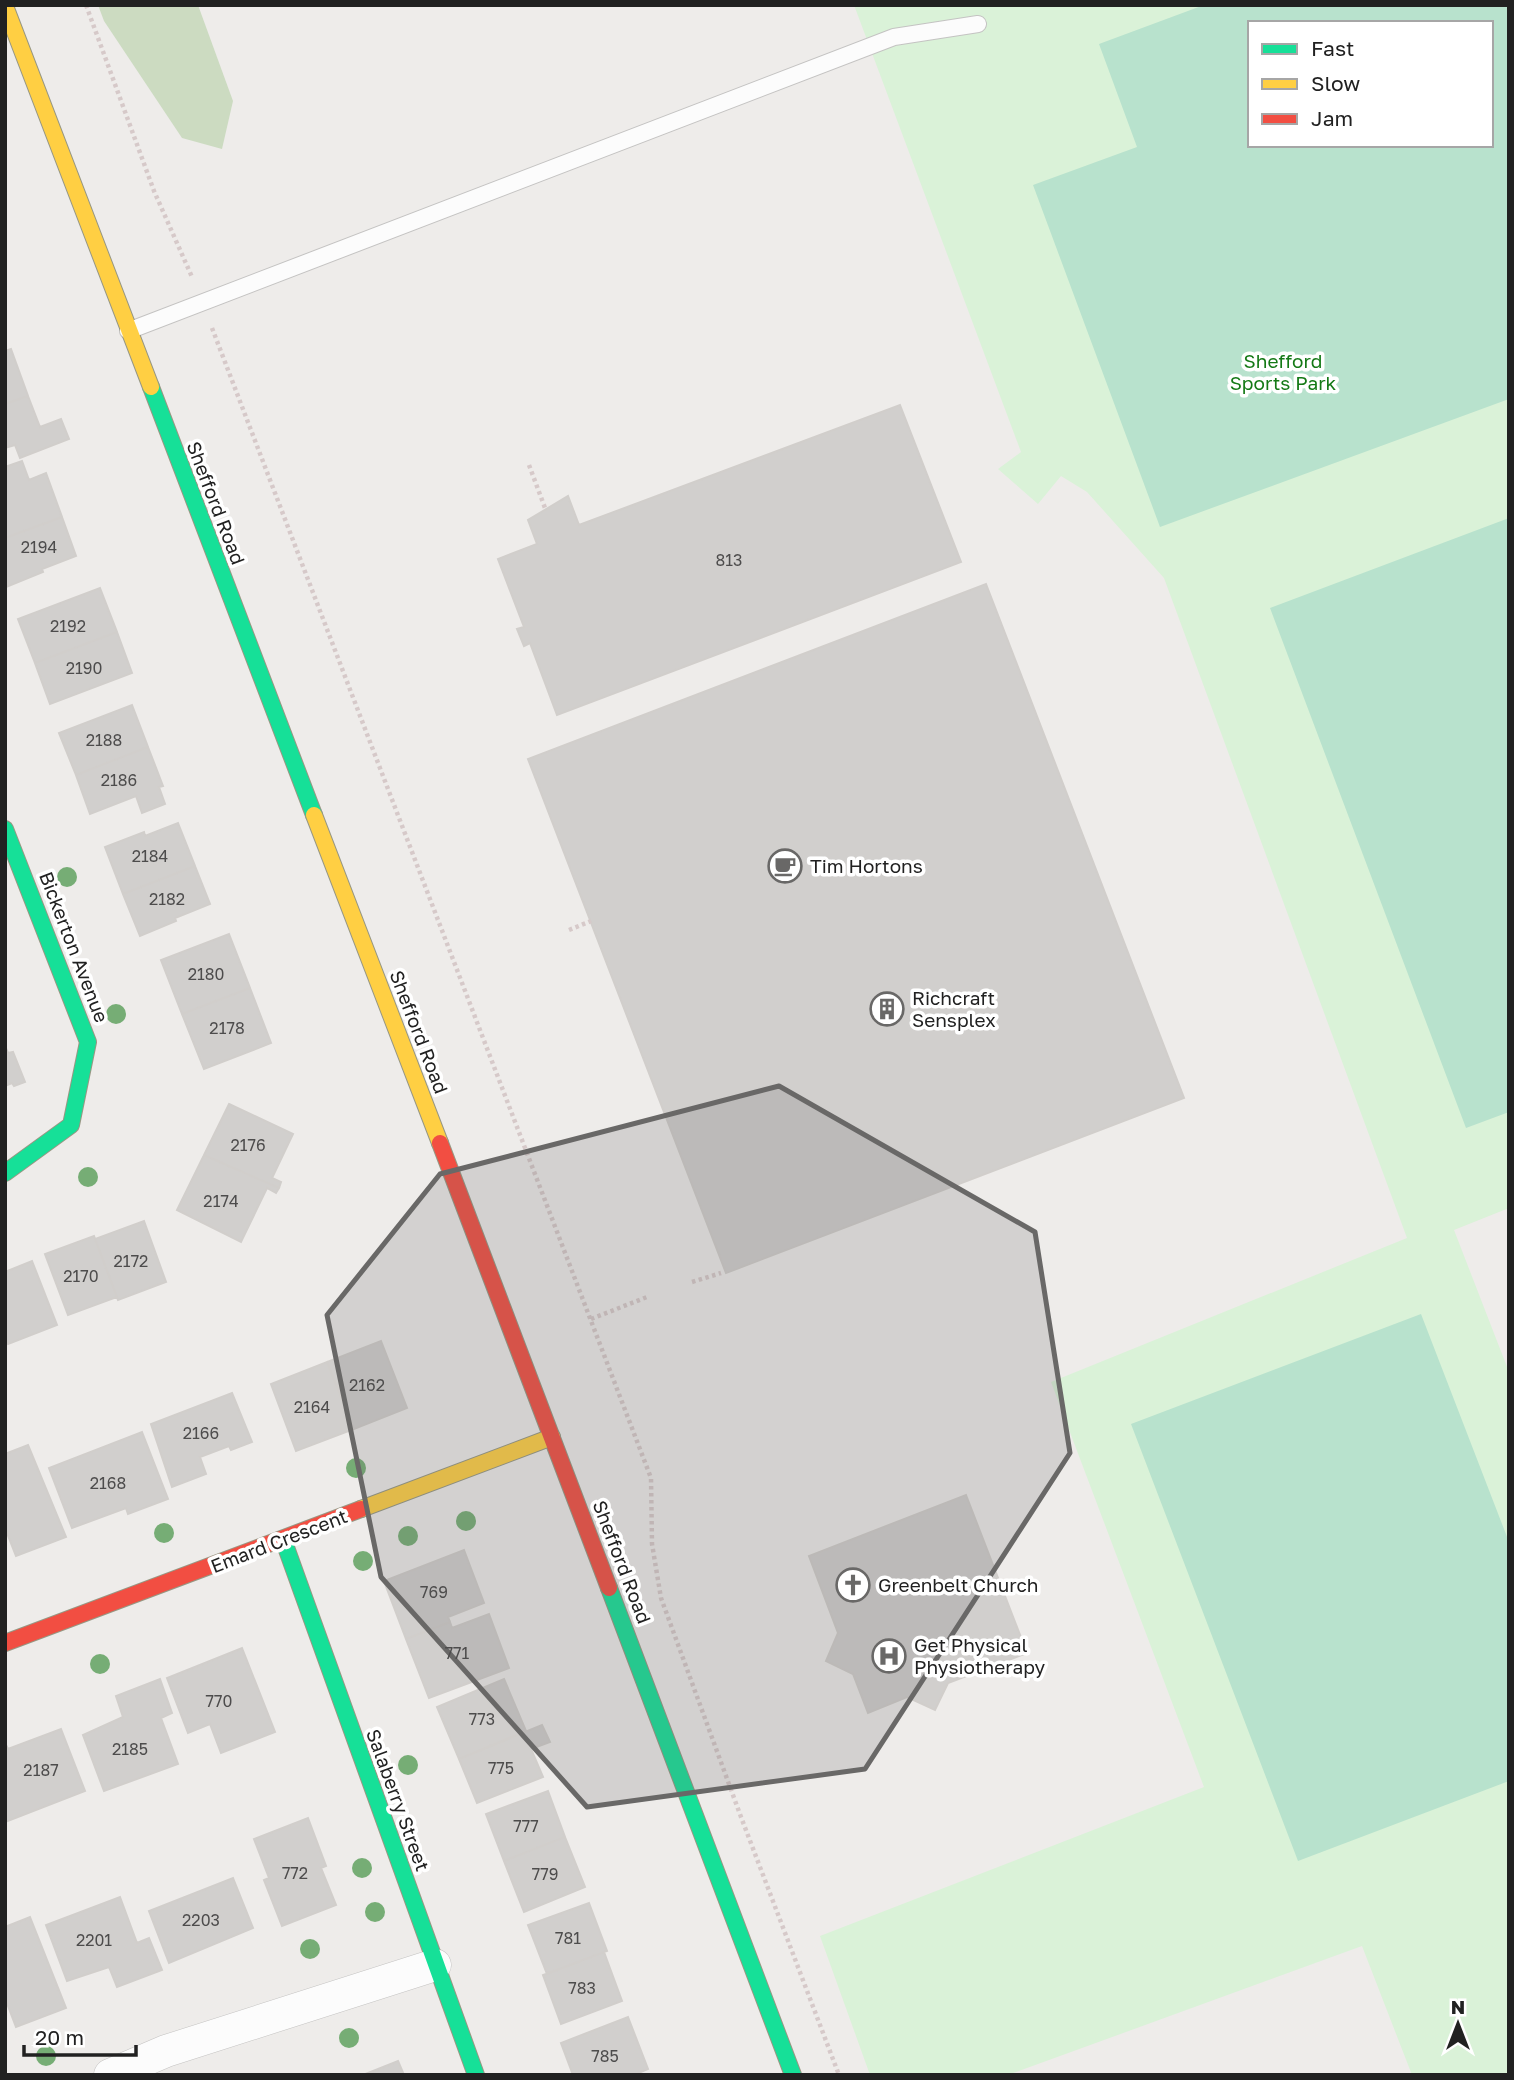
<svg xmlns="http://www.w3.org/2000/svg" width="1514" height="2080" font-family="'Golos Text',sans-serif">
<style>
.forest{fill:#ccdbc1}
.park{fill:#daf2d8;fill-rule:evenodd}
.pitch{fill:#b8e2cd;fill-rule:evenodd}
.building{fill:#d1cfcd;stroke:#d1cecb;stroke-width:2}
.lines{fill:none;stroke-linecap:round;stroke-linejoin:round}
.lane-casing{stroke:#c4c3c2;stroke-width:18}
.street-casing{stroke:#c4c3c2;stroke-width:33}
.fast-casing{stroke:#979783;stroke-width:18}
.slow-casing{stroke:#979783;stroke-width:18}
.jam-casing{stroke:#979783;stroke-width:18}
.path{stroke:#d6c9c9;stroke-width:4.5;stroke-dasharray:3.5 3.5;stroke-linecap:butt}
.lane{stroke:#fcfcfc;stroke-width:16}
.street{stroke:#fcfcfc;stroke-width:32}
.fast{stroke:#16e098;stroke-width:16}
.slow{stroke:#ffcf43;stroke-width:16}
.jam{stroke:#f24e42;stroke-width:16}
.tree{fill:#76ad75}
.marked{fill:#696867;fill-opacity:0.2;stroke:#696867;stroke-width:5;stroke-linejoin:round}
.labels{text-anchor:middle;stroke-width:7;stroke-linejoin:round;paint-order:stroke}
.number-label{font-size:16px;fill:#4d4c4c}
.park-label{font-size:19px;fill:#147916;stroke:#fff}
.street-label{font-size:19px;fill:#212121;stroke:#fff}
.poi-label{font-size:19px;fill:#212121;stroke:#fff;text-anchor:start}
</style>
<rect width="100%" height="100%" fill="#eeecea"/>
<path class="forest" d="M 98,5 L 198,5 L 233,101 L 222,149 L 182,138 L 104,21 Z"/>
<path class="park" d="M 854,5 L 1509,5 L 1509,1208 L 1454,1230 L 1509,1372 L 1509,2075 L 1412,2075 L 1362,1946 L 1008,2075 L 870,2075 L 820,1936 L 1204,1787 L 1051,1382 L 1407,1238 L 1164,578 L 1087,492 L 1061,476 L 1038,504 L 998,469 L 1021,452 ZM 1250,23 L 1491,23 L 1491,145 L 1250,145 Z"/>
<path class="pitch" d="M 1204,5 L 1509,5 L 1509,399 L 1160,527 L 1033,185 L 1137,147 L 1099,44 ZM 1250,23 L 1491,23 L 1491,145 L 1250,145 Z
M 1509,518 L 1509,1112 L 1466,1128 L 1270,608 Z
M 1421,1314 L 1509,1542 L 1509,1781 L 1298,1861 L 1131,1424 Z"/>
<path class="building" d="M 11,349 L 28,396 L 5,404 L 5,351 Z
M 28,396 L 40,427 L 61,419 L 69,439 L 20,458 L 15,445 L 5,448 L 5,404 Z
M 900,405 L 961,562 L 557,715 L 530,643 L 524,646 L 517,629 L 524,627 L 498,559 L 537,544 L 528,520 L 568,496 L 579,525 Z
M 22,461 L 29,480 L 46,473 L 62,517 L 5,538 L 5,467 Z
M 62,517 L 76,556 L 42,569 L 43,572 L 6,587 L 5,538 Z
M 986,584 L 1184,1098 L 726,1273 L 528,759 Z
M 100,588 L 117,632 L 35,663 L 18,619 Z
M 117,632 L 132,673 L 50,704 L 35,663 Z
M 132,705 L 148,747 L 76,775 L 59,733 Z
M 148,747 L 163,786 L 159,787 L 165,804 L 142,813 L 136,796 L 90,814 L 76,775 Z
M 178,823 L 195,866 L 123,894 L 105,847 L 144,832 L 145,836 Z
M 195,866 L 210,904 L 175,918 L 176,921 L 140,936 L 123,894 Z
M 229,934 L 250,988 L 182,1014 L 161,960 Z
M 250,988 L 271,1043 L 204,1069 L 182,1014 Z
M 5,1046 L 8,1053 L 13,1052 L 25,1082 L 14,1086 L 12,1083 L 5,1086 Z
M 229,1104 L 293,1134 L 272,1178 L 281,1182 L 279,1188 L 204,1155 Z
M 204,1155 L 279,1188 L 276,1193 L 267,1188 L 241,1242 L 177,1210 Z
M 144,1221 L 166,1282 L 118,1300 L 95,1239 Z
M 94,1236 L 117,1297 L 68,1315 L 45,1254 Z
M 32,1261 L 57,1325 L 8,1344 L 5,1339 L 5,1272 Z
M 381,1341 L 407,1408 L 354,1429 L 327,1362 Z
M 327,1362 L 354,1429 L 296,1451 L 271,1384 Z
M 232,1393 L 252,1442 L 231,1450 L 229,1446 L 200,1457 L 206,1474 L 172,1487 L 151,1424 Z
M 142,1432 L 168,1499 L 128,1514 L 126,1508 L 72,1528 L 49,1468 Z
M 28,1445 L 66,1537 L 16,1556 L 5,1528 L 5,1454 Z
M 966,1495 L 1027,1653 L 948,1683 L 935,1710 L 907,1697 L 868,1713 L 853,1674 L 826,1661 L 838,1633 L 809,1556 Z
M 464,1550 L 484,1603 L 448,1617 L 450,1622 L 406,1639 L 384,1581 Z
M 489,1614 L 509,1668 L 429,1698 L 406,1639 L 450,1622 L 452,1628 Z
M 242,1648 L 275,1732 L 221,1753 L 210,1724 L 188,1733 L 167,1678 Z
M 160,1679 L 172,1713 L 161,1718 L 178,1764 L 104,1791 L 83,1735 L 123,1717 L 116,1696 Z
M 504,1679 L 526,1731 L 459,1759 L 437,1707 Z
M 542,1725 L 550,1742 L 531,1749 L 543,1777 L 477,1803 L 459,1759 Z
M 61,1729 L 85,1791 L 5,1822 L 5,1743 L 8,1749 Z
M 548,1791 L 565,1837 L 504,1861 L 486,1814 Z
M 308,1818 L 326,1866 L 321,1868 L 336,1905 L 282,1926 L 264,1880 L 269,1878 L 254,1839 Z
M 565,1837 L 585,1887 L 524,1912 L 504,1861 Z
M 233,1878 L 253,1928 L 169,1963 L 149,1911 Z
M 120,1897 L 137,1943 L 149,1938 L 162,1970 L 117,1987 L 109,1967 L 67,1981 L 46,1925 Z
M 589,1903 L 607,1951 L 547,1974 L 528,1925 Z
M 30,1917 L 66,2008 L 16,2027 L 5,1998 L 5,1927 Z
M 604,1952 L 622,2001 L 561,2024 L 543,1975 Z
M 628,2017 L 648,2069 L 634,2075 L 573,2075 L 561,2043 Z
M 398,2061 L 404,2075 L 363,2075 Z"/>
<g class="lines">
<defs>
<path id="lane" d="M 128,331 L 894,37 L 978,24"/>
<path id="street" d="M 110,2075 L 166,2051 L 435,1965"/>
<path id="fast" d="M 151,387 L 314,815
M 5,829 L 88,1042 L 71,1125 L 5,1173
M 283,1539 L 476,2075
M 609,1588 L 793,2075"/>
<path id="slow" d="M 5,6 L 151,387
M 314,815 L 440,1143
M 361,1509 L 552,1437"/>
<path id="jam" d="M 440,1143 L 609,1588
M 5,1643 L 361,1509"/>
</defs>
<use href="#lane" class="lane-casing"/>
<use href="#street" class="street-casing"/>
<use href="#fast" class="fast-casing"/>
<use href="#slow" class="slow-casing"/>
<use href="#jam" class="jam-casing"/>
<path class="path" d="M 86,5 L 154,191 L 192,277
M 212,328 L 651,1478 L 652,1544 L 661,1598 L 741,1817 L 839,2075
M 529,465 L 545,508
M 569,930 L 591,921
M 692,1282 L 721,1273
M 591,1319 L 647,1297"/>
<use href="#lane" class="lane"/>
<use href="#street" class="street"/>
<use href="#fast" class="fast"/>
<use href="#slow" class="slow"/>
<use href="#jam" class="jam"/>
</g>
<g class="tree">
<circle cx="67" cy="877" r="10"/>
<circle cx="116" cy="1014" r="10"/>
<circle cx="88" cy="1177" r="10"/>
<circle cx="356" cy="1468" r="10"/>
<circle cx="466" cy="1521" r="10"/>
<circle cx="164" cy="1533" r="10"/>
<circle cx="408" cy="1536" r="10"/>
<circle cx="363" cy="1561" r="10"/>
<circle cx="100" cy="1664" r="10"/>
<circle cx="408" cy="1765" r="10"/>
<circle cx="362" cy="1868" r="10"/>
<circle cx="375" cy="1912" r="10"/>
<circle cx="310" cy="1949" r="10"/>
<circle cx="349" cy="2038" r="10"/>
<circle cx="46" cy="2056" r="10"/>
</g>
<path class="marked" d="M 779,1086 L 1035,1232 L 1070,1453 L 865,1769 L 587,1807 L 381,1577 L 327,1315 L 440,1174 Z"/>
<defs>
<symbol id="cafe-ring" viewBox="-11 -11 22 22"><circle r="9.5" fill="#fff" stroke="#696867" stroke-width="1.5"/><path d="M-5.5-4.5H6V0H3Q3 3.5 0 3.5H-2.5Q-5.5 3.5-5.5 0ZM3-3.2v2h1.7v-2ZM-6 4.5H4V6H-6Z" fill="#696867"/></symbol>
<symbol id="building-ring" viewBox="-11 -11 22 22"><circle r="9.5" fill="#fff" stroke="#696867" stroke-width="1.5"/><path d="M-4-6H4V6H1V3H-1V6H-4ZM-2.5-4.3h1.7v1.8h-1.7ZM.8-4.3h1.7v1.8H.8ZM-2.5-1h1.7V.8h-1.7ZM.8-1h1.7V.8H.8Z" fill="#696867"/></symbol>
<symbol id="church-ring" viewBox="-11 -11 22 22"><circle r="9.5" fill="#fff" stroke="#696867" stroke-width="1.5"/><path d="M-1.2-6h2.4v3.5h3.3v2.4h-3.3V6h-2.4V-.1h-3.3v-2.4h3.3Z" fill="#696867"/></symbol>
<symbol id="hospital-ring" viewBox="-11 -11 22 22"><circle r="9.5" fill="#fff" stroke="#696867" stroke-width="1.5"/><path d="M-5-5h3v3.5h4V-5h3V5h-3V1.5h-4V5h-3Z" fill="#696867"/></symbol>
</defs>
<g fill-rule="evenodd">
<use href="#cafe-ring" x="766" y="847" width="38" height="38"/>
<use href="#building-ring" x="868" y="990" width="38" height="38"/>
<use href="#church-ring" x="834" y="1566" width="38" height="38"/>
<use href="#hospital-ring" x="870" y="1637" width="38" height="38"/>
</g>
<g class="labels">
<g class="number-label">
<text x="39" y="553">2194</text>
<text x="729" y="566">813</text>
<text x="68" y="632">2192</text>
<text x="84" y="674">2190</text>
<text x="104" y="746">2188</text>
<text x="119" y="786">2186</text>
<text x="150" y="862">2184</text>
<text x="167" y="905">2182</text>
<text x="206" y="980">2180</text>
<text x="227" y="1034">2178</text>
<text x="248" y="1151">2176</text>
<text x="221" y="1207">2174</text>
<text x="131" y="1267">2172</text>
<text x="81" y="1282">2170</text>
<text x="367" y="1391">2162</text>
<text x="312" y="1413">2164</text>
<text x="201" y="1439">2166</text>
<text x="108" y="1489">2168</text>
<text x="434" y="1598">769</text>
<text x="457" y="1659">771</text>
<text x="219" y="1707">770</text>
<text x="482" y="1725">773</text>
<text x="130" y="1755">2185</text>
<text x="501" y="1774">775</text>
<text x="41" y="1776">2187</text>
<text x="526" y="1832">777</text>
<text x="295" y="1879">772</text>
<text x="545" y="1880">779</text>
<text x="201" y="1926">2203</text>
<text x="568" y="1944">781</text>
<text x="94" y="1946">2201</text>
<text x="582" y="1994">783</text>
<text x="605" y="2062">785</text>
</g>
<g class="park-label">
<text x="1283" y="368">Shefford<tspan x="1283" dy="22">Sports Park</tspan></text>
</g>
<g class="street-label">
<text transform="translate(216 503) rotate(69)" y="7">Shefford Road</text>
<text transform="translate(74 947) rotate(69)" y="7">Bickerton Avenue</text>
<text transform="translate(419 1032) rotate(69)" y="7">Shefford Road</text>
<text transform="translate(279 1541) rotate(-21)" y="7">Emard Crescent</text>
<text transform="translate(622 1562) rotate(69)" y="7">Shefford Road</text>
<text transform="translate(398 1800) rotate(70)" y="7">Salaberry Street</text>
</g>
<g class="poi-label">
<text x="810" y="873">Tim Hortons</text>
<text x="912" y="1005">Richcraft<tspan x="912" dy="22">Sensplex</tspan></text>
<text x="878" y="1592">Greenbelt Church</text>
<text x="914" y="1652">Get Physical<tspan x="914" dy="22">Physiotherapy</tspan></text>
</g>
</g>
<rect width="1514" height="2080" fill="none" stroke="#212121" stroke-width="14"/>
<rect x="1248" y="21" width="245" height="126" fill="#ffffff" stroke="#a6a6a6" stroke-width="2"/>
<rect x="1262" y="44" width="35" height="10" fill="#16e098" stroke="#a6a6a6" stroke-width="2"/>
<text x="1311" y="56" font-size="21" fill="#212121">Fast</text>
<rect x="1262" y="79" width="35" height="10" fill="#ffcf43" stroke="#a6a6a6" stroke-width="2"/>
<text x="1311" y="91" font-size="21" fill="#212121">Slow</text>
<rect x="1262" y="114" width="35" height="10" fill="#f24e42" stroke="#a6a6a6" stroke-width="2"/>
<text x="1311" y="126" font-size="21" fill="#212121">Jam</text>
<g transform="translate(1458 2024)" stroke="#ffffff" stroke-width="5" paint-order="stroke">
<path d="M0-5L12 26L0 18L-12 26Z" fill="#212121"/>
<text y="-10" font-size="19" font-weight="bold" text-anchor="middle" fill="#212121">N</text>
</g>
<path d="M24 2045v10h112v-10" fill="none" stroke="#212121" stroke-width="3.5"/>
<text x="35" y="2045" font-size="21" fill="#212121" stroke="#ffffff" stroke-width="5" paint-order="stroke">20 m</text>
</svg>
